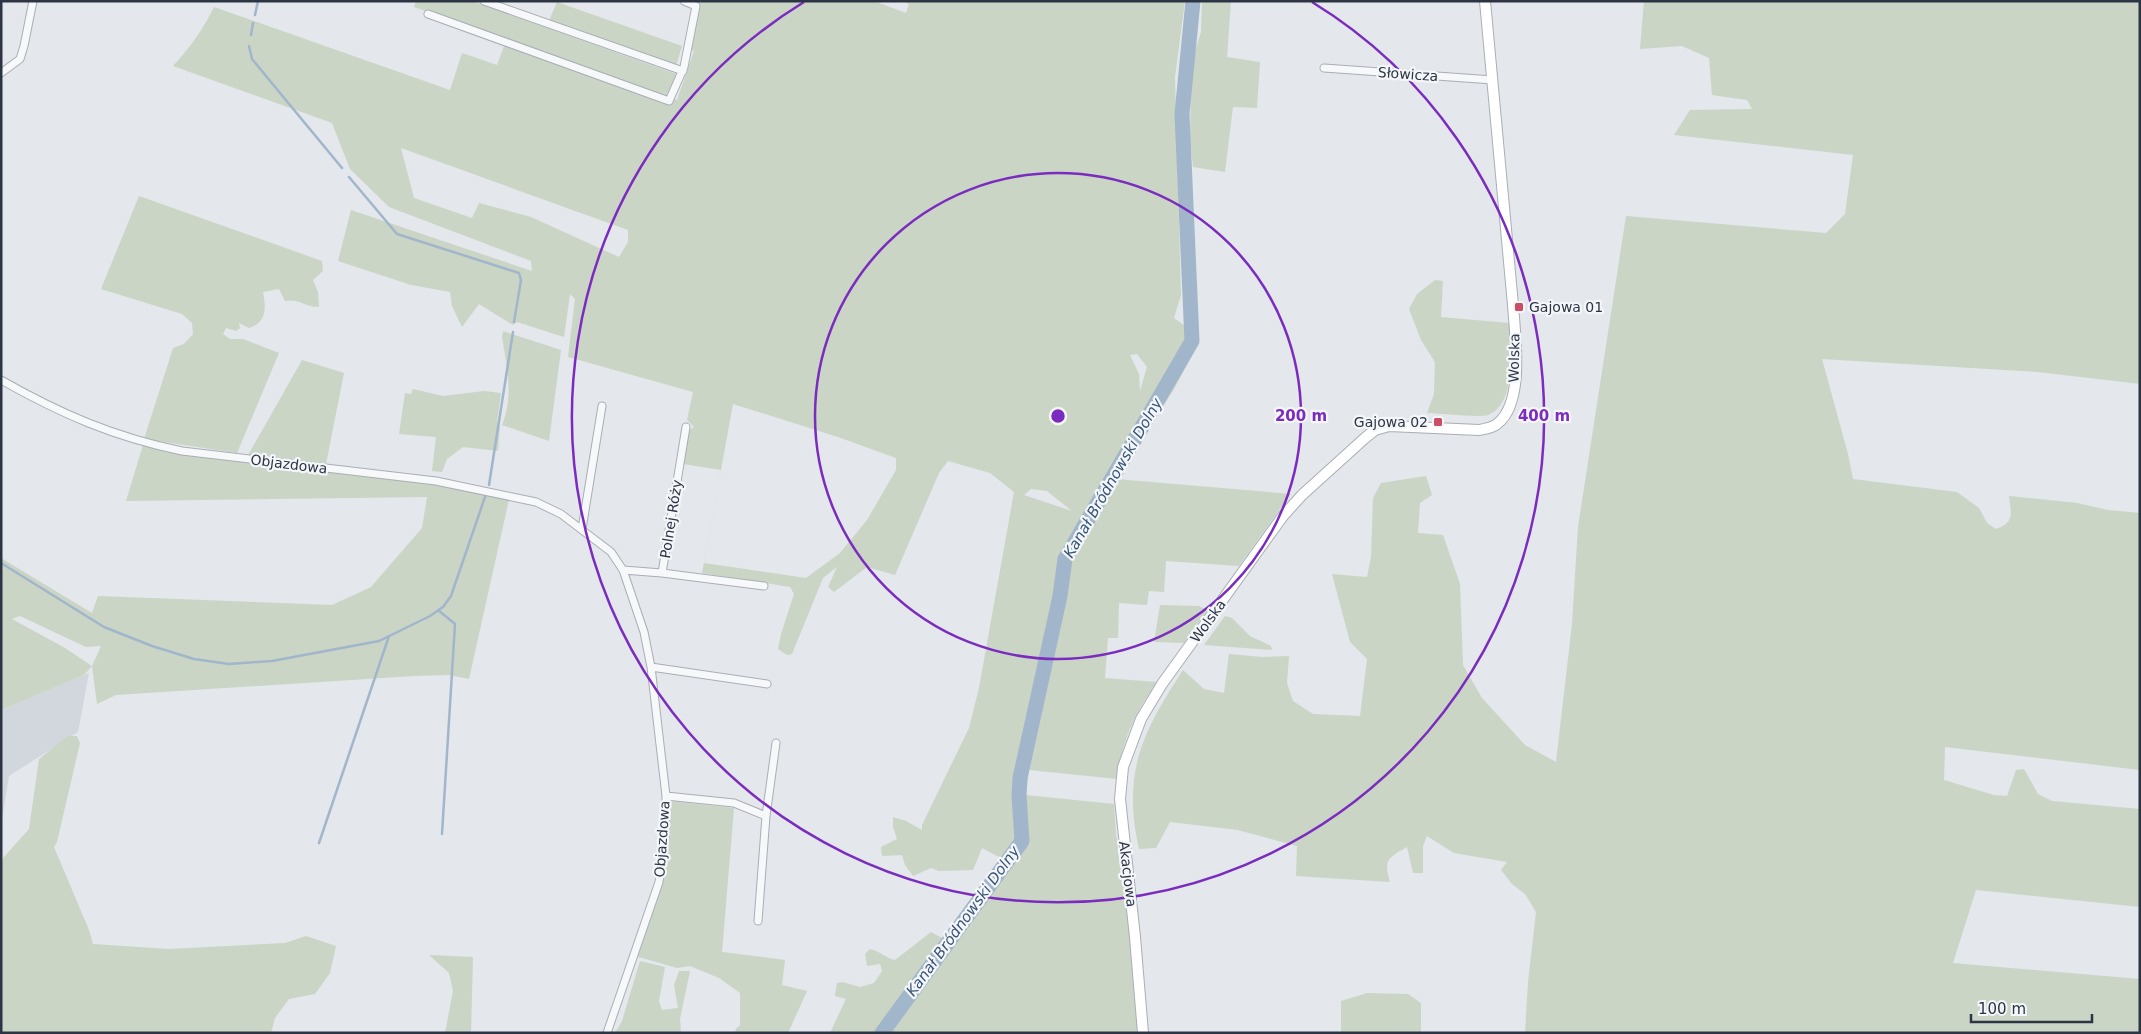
<svg xmlns="http://www.w3.org/2000/svg" width="2141" height="1034" font-family="'DejaVu Sans',sans-serif">
<style>
.built{fill:#d2d6dd}
.green{fill:#cad5c5;fill-rule:evenodd}
.lines{fill:none;stroke-linecap:round;stroke-linejoin:round}
.stream{stroke:#a1b6ca;stroke-width:2.5}
.river{stroke:#a1b6ca;stroke-width:15}
.street-casing{stroke:#a9aeb6;stroke-width:9}
.secondary-casing{stroke:#a9aeb6;stroke-width:12}
.street{stroke:#f7f8fa;stroke-width:7}
.secondary{stroke:#fff;stroke-width:10}
.ring{fill:none;stroke:#7b2cbf;stroke-width:2.5}
.poi-dot{fill:#cb4f64;stroke:#f4f6f9;stroke-width:2}
.labels{text-anchor:middle;stroke-width:4.5;stroke-linejoin:round;paint-order:stroke}
.street-label{font-size:14px;fill:#2c3544;stroke:#f4f6f9}
.poi-label{font-size:14px;fill:#2c3544;stroke:#f4f6f9;text-anchor:start}
.water-label{font-size:15px;font-style:italic;fill:#375576;stroke:#f4f6f9}
.centre{fill:#7b2cbf;stroke:#f4f6f9;stroke-width:2.5}
.ring-label{font-size:15px;text-anchor:middle;font-weight:bold;fill:#7b2cbf;stroke:#f4f6f9;stroke-width:4.5;stroke-linejoin:round;paint-order:stroke}
</style>
<rect width="100%" height="100%" fill="#e4e7eb"/>
<path class="built" d="M 89,673 L 78,732 L 9,776 L 1,825 L 1,710 Z"/>
<path class="green" d="M 416,1 L 472,1 L 676,74 L 669,97 L 414,7 Z
M 701,1 L 874,1 L 906,13 L 909,4 L 902,1 L 1185,1 L 1175,77 L 1181,295 L 1174,318 L 1185,326 L 1196,330 L 1194,352 L 1173,391 L 1116,479 L 1291,494 L 1239,566 L 1166,561 L 1164,592 L 1149,591 L 1147,605 L 1119,603 L 1118,638 L 1108,638 L 1105,678 L 1157,682 C 1134,714 1123,739 1117,779 L 1029,770 L 1026,795 L 1114,804 L 1116,833 L 1130,937 L 1138,1033 L 830,1033 L 846,999 L 835,996 L 837,983 L 842,982 L 860,987 L 874,983 L 882,971 L 880,964 L 867,966 L 865,954 L 870,949 C 880,951 885,958 895,960 L 931,932 L 944,939 L 1003,859 L 982,848 L 973,870 L 939,871 L 931,868 L 913,876 L 905,865 L 902,855 L 882,856 L 881,847 L 897,839 L 893,827 L 893,817 L 906,821 L 922,830 L 922,825 L 969,728 L 979,688 L 1014,492 L 990,473 L 948,461 L 939,473 L 895,575 L 867,567 L 834,592 L 828,587 L 837,567 L 823,578 L 792,654 L 787,655 L 778,649 L 781,634 L 794,594 L 790,587 L 702,573 L 721,470 L 683,464 L 688,431 L 694,427 L 687,420 L 693,392 L 568,357 L 575,299 L 570,294 L 564,337 L 517,322 L 513,325 L 479,304 L 462,327 L 452,306 L 450,292 L 411,285 L 338,261 L 351,210 L 532,271 L 531,261 L 389,207 L 350,169 L 332,123 L 173,66 C 189,49 204,28 214,7 L 450,90 L 462,53 L 497,65 L 504,46 L 670,104 L 673,98 L 677,100 L 694,51 L 689,49 ZM 401,148 L 628,230 L 628,242 L 619,257 L 531,217 L 479,203 L 472,218 L 414,198 ZM 1137,354 L 1147,367 L 1140,391 L 1139,374 L 1130,355 ZM 733,404 L 838,437 L 896,458 L 896,470 L 867,520 L 840,553 L 806,578 L 704,563 ZM 1107,478 L 1116,480 L 1073,554 L 1062,549 ZM 1031,489 L 1047,491 L 1072,511 L 1024,495 Z
M 1202,1 L 1231,1 L 1227,57 L 1260,62 L 1257,108 L 1233,107 L 1225,172 L 1193,167 L 1190,140 L 1191,78 L 1196,48 L 1201,32 Z
M 1644,1 L 2140,1 L 2140,384 L 2038,372 L 1822,359 L 1848,454 L 1853,479 L 1957,492 L 1979,508 L 1987,523 L 1996,529 C 2015,523 2011,513 2009,496 L 2077,503 L 2108,510 L 2140,513 L 2140,770 L 1945,747 L 1944,780 L 1994,795 L 2007,796 L 2016,770 L 2024,769 L 2038,794 L 2052,801 L 2140,809 L 2140,907 L 1976,890 L 1953,963 L 2140,979 L 2140,1033 L 1525,1033 L 1528,982 L 1536,912 L 1525,894 L 1512,884 L 1501,870 L 1507,862 L 1454,853 L 1427,836 L 1423,846 L 1423,873 L 1413,873 L 1407,847 C 1388,858 1383,859 1390,882 L 1296,876 L 1297,846 L 1238,830 L 1170,822 L 1156,848 L 1139,849 C 1122,772 1142,733 1183,670 L 1204,689 L 1224,693 L 1229,654 L 1262,657 L 1289,656 L 1287,683 L 1293,701 L 1313,714 L 1360,716 L 1367,659 L 1350,642 L 1332,574 L 1367,577 L 1371,557 L 1373,498 L 1381,483 L 1426,476 L 1432,495 L 1420,503 L 1418,533 L 1443,535 L 1460,584 L 1463,665 L 1482,698 L 1525,745 L 1556,762 L 1572,624 L 1578,527 L 1626,216 L 1826,233 L 1845,214 L 1853,155 L 1674,135 L 1690,110 L 1752,109 L 1747,100 L 1712,95 L 1709,58 L 1682,46 L 1640,49 Z
M 557,2 L 682,46 L 676,66 L 549,21 Z
M 139,196 L 322,261 L 323,271 L 313,280 L 318,292 L 319,307 C 304,307 299,298 285,301 L 279,289 L 263,292 C 266,308 267,322 249,328 L 239,323 L 240,328 L 236,331 L 226,328 L 223,334 L 230,339 L 243,339 L 279,353 L 237,453 L 144,439 L 173,348 L 184,344 L 193,334 L 192,323 L 182,314 L 101,289 Z
M 1435,280 L 1443,281 L 1441,317 L 1509,323 C 1511,347 1517,404 1488,415 C 1480,418 1438,413 1427,413 L 1434,394 L 1435,362 L 1421,340 L 1409,309 L 1417,294 Z
M 503,331 L 561,350 L 549,441 L 502,425 C 514,396 507,367 502,337 Z
M 302,360 L 344,373 L 326,464 L 247,457 Z
M 413,389 L 443,396 L 484,391 L 501,393 L 497,422 L 500,425 L 498,451 L 463,447 L 447,459 L 442,472 L 432,471 L 436,437 L 399,434 L 405,393 L 411,394 Z
M 143,445 L 165,452 L 428,483 L 482,493 L 484,496 L 510,495 L 469,679 L 449,675 L 414,676 L 116,695 L 97,704 L 92,666 L 84,675 L 1,710 L 1,558 L 92,613 L 98,596 L 332,605 L 371,587 L 422,528 L 427,497 L 126,501 ZM 20,616 L 86,647 L 101,646 L 92,666 L 65,648 L 12,619 Z
M 1160,605 L 1199,606 L 1207,610 L 1184,643 L 1154,642 Z
M 1225,616 L 1232,618 L 1250,636 L 1271,646 L 1272,650 L 1204,645 Z
M 68,736 L 77,736 L 80,743 L 57,842 L 54,847 L 89,930 L 93,944 L 169,949 L 285,943 L 306,936 L 336,946 L 330,973 L 315,994 L 289,999 L 275,1018 L 271,1033 L 1,1033 L 1,867 L 3,858 L 29,829 L 39,759 Z
M 670,801 L 734,808 L 722,952 L 785,960 L 782,985 L 807,991 L 788,1033 L 735,1033 L 736,1029 L 740,1025 L 740,993 L 719,978 L 690,966 L 677,968 L 635,956 L 658,896 L 664,875 Z
M 429,955 L 473,957 L 471,1033 L 445,1033 L 453,991 L 449,973 Z
M 640,961 L 665,967 L 659,1001 L 662,1010 L 678,1008 L 674,985 L 679,971 L 690,971 L 680,1019 L 681,1033 L 615,1033 L 622,1021 Z
M 1367,993 L 1408,994 L 1421,1003 L 1421,1033 L 1341,1033 L 1341,1001 Z"/>
<g class="lines">
<path class="stream" d="M 255,15 L 258,1
M 251,35 L 253,23
M 249,46 L 252,59 L 342,168
M 349,177 L 397,234 L 519,273 L 521,280 L 514,322
M 489,485 L 513,332
M 1,563 L 104,627 L 152,646 L 194,659 L 229,664 L 272,661 L 379,641 L 430,616 L 443,607 L 451,596 L 485,497
M 438,610 L 455,624 L 442,834
M 319,843 L 389,636"/>
<path class="river" d="M 882,1033 L 1022,841 L 1019,795 L 1020,778 L 1060,596 L 1065,559 L 1192,341 L 1182,114 L 1193,1"/>
<defs>
<path id="street" d="M 484,1 L 683,71
M 428,14 L 669,101 L 684,67 L 696,6 L 684,1
M 1324,68 L 1493,80
M 1,73 L 20,59 L 24,46 L 33,1
M 1,380 C 61,414 114,437 182,451 L 436,481 L 536,502 L 561,514 L 611,552 L 623,570 L 644,632 L 651,667 L 666,796 L 665,838 L 659,882 L 607,1033
M 582,529 L 602,406
M 623,570 L 662,573 L 686,427
M 662,573 L 764,586
M 651,667 L 767,684
M 666,796 L 734,803 L 766,816
M 758,921 L 766,816 L 776,743"/>
<path id="secondary" d="M 1143,1033 L 1135,937 L 1120,799 L 1123,767 L 1141,719 L 1162,684 L 1283,516 L 1302,495 L 1365,438 L 1375,430 L 1389,426 L 1479,430 C 1485,429 1492,428 1497,424 C 1525,403 1515,336 1513,305 L 1485,1"/>
</defs>
<use href="#street" class="street-casing"/>
<use href="#secondary" class="secondary-casing"/>
<use href="#street" class="street"/>
<use href="#secondary" class="secondary"/>
</g>
<g class="ring">
<circle cx="1058" cy="416" r="243"/>
<path d="M1312 2A486 486 0 1 1 804 2"/>
</g>
<g class="poi-dot">
<rect x="1514" y="302" width="10" height="10" rx="2.5"/>
<rect x="1433" y="417" width="10" height="10" rx="2.5"/>
</g>
<g class="labels">
<g class="street-label">
<text transform="translate(1408 74) rotate(4)" y="5">Słowicza</text>
<text transform="translate(1514 358) rotate(-89)" y="5">Wolska</text>
<text transform="translate(289 464) rotate(7)" y="5">Objazdowa</text>
<text transform="translate(671 519) rotate(-81)" y="5">Polnej Róży</text>
<text transform="translate(1208 621) rotate(-54)" y="5">Wolska</text>
<text transform="translate(662 839) rotate(-86)" y="5">Objazdowa</text>
<text transform="translate(1128 874) rotate(83)" y="5">Akacjowa</text>
</g>
<g class="poi-label">
<text x="1529" y="312">Gajowa 01</text>
<text x="1428" y="427" text-anchor="end">Gajowa 02</text>
</g>
<g class="water-label">
<text transform="translate(1113 478) rotate(-60)" y="5">Kanał Bródnowski Dolny</text>
<text transform="translate(963 921) rotate(-54)" y="5">Kanał Bródnowski Dolny</text>
</g>
</g>
<circle cx="1058" cy="416" r="8" class="centre"/>
<g class="ring-label">
<text x="1301" y="421">200 m</text>
<text x="1544" y="421">400 m</text>
</g>
<rect width="2141" height="1034" fill="none" stroke="#2c3544" stroke-width="5"/>
<path d="M1971 1014v8h121v-8" fill="none" stroke="#2c3544" stroke-width="2.5"/>
<text x="1978" y="1014" font-size="15" fill="#2c3544" stroke="#f4f6f9" stroke-width="4" paint-order="stroke">100 m</text>
</svg>
